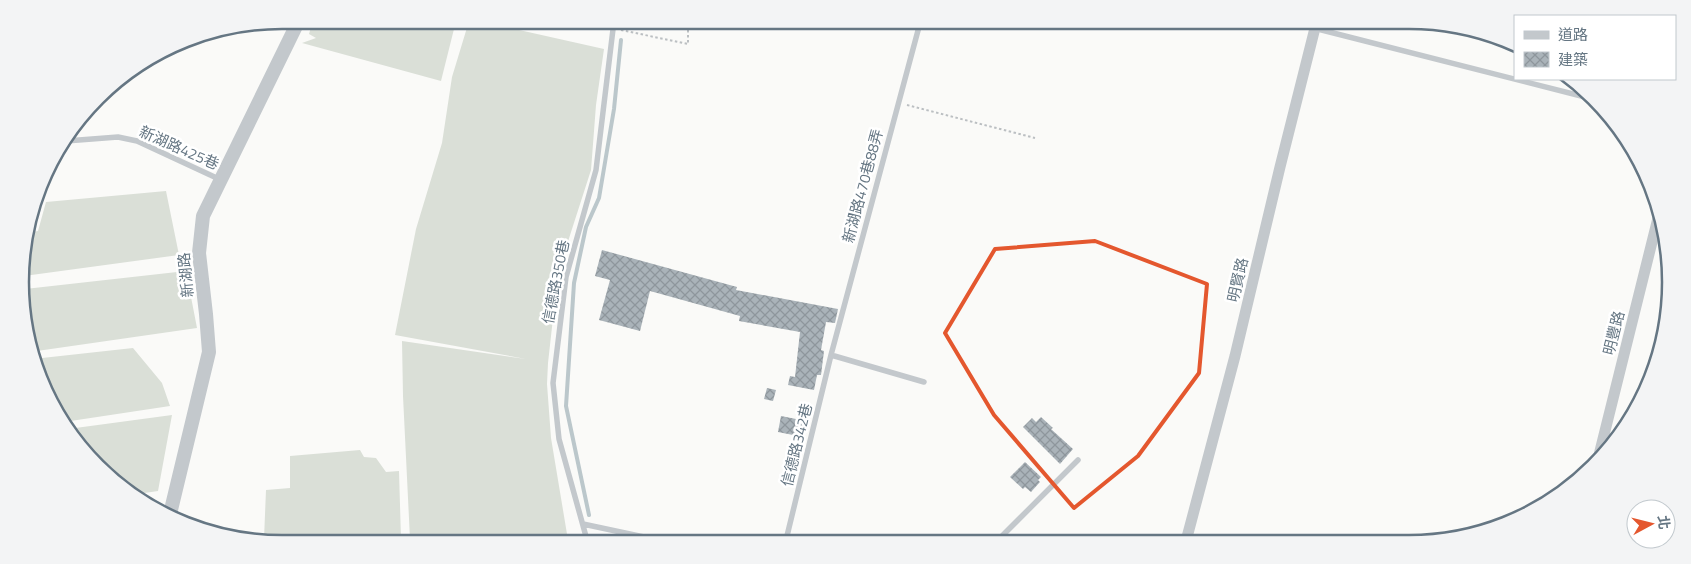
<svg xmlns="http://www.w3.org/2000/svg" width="1691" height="564" font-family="'Titillium Web','Noto Sans TC',sans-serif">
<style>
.garden{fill:#dadfd7}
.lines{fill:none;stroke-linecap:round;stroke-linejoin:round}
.stream{stroke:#bbc7cb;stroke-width:4}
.building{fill:url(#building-cross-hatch)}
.path{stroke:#bbbfc2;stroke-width:2;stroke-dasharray:2.5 2.5;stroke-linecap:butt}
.service{stroke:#c3c8cc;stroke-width:5.5}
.minor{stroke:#c3c8cc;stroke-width:11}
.tertiary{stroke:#c3c8cc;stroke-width:14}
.marked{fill:none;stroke:#e4572e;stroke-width:4;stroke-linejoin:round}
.labels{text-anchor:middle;stroke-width:5;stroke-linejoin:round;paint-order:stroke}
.street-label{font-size:15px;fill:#657683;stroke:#fff}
.rim{fill:none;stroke:#657683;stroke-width:2.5}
</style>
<defs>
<pattern id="building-cross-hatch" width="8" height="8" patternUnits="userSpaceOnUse" patternTransform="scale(1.25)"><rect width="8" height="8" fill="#aab3b9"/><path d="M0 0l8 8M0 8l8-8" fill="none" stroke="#8e969c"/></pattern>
</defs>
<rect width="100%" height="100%" fill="#fafaf8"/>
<path class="garden" d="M 313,20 L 456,21 L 441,81 L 302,43 L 316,38 L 309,34 Z
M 469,21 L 479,21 L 604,49 L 596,105 L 591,170 L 563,257 L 554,309 L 548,363 L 547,384 L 551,438 L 568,540 L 410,539 L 403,396 L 402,341 L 526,359 L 395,335 L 416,229 L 442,143 L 452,77 Z
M 166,191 L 179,255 L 24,276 L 22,248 L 27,233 L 38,231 L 46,202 Z
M 186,271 L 197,328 L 30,352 L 25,289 Z
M 133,348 L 162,383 L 170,406 L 64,422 L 33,359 Z
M 172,415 L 158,491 L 131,495 L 74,441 L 68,429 Z
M 360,450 L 364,457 L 376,458 L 386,472 L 399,471 L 401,539 L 264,539 L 266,490 L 290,488 L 290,456 Z"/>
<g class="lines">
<path class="stream" d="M 623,22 L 623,21
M 589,515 L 566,406 L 574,283 L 586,227 L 599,198 L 614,109 L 621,40"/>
</g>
<path class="building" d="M 602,250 L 737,287 L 736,290 L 838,309 L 835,323 L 826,322 L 821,350 L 824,351 L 821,375 L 817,375 L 814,390 L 788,385 L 790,376 L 795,377 L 800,332 L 739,321 L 740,316 L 650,291 L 640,331 L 599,320 L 610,280 L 595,276 Z
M 767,388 L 776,390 L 773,401 L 764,399 Z
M 781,416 L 806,421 L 803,437 L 778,432 Z
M 1041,417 L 1053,428 L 1051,429 L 1073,449 L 1060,464 L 1023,427 L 1032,418 L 1036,422 Z
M 1025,462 L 1041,477 L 1038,480 L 1040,482 L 1031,492 L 1025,487 L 1023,489 L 1010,477 Z"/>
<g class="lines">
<path class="path" d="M 621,30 L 688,44 L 688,22
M 907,105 L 1035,138"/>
<path class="service" d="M 1298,24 L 1589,98
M 66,141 L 118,137 L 137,141 L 221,180
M 831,355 L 924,382
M 583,524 L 658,540
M 587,540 L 559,439 L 553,383 L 566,277 L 596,170 L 614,21
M 786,540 L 831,355 L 920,23
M 997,541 L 1078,460"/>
<path class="minor" d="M 1598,459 L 1659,214
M 1186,541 L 1235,356 L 1280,167 L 1316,24"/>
<path class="tertiary" d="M 170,514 L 209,352 L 206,314 L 199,253 L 203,216 L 299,20"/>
</g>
<path class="marked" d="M 1095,241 L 1207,284 L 1199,373 L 1138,456 L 1074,508 L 994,415 L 945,333 L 995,249 Z"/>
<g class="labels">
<g class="street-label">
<text transform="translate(179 148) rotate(24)" y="5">新湖路425巷</text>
<text transform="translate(863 186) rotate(-75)" y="5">新湖路470巷88弄</text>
<text transform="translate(186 275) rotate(-95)" y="5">新湖路</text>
<text transform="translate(1238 280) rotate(-77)" y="5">明賢路</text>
<text transform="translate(556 282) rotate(-79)" y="5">信德路350巷</text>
<text transform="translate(1614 333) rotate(-76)" y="5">明豐路</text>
<text transform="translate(797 445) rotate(-76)" y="5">信德路342巷</text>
</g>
</g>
<path d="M0 0H1691V564H0ZM282 29H1409A253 253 0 0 1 1662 282V282A253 253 0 0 1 1409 535H282A253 253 0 0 1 29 282V282A253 253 0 0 1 282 29Z" fill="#f3f4f5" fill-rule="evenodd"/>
<path class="rim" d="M282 29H1409A253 253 0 0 1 1662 282V282A253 253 0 0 1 1409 535H282A253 253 0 0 1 29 282V282A253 253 0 0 1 282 29Z"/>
<rect x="1514" y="15" width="162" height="65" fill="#ffffff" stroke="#c1c8cd"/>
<rect x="1524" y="31" width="25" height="8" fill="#c3c8cc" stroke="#c1c8cd"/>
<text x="1558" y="40" font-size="15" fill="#657683">道路</text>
<rect x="1524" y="52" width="25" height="15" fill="url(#building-cross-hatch)" stroke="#c1c8cd"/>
<text x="1558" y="65" font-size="15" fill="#657683">建築</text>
<g transform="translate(1651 524) rotate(83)"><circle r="24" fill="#ffffff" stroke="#c1c8cd"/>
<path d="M0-4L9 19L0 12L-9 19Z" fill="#e4572e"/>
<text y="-8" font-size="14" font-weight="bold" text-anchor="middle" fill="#657683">北</text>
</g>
</svg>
